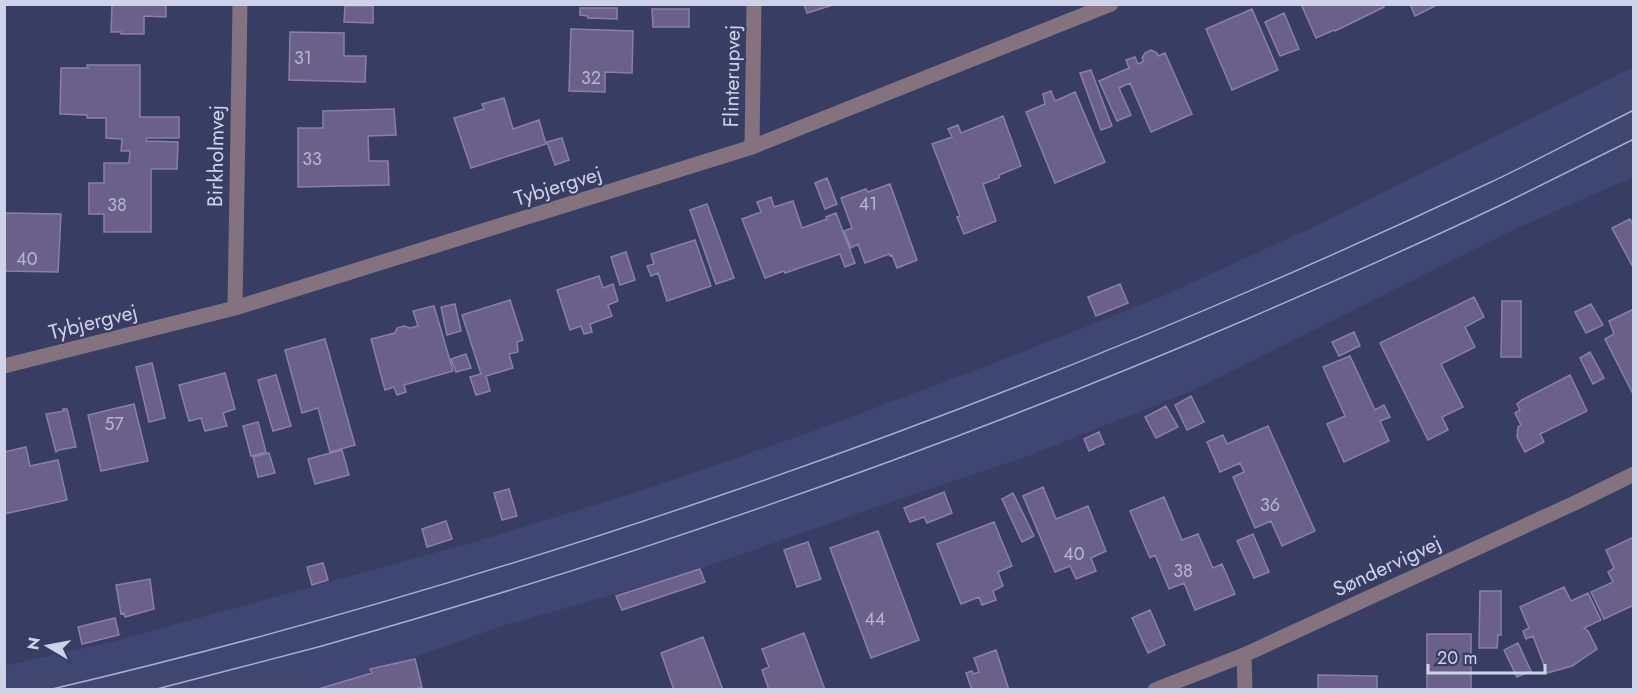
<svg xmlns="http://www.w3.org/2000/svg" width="1638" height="694" font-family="Jost,sans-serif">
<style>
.built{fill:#3f4672}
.building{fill:#6a6089;stroke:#8a7faa;stroke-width:1.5}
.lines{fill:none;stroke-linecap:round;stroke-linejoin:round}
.minor{stroke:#84727f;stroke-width:15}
.tram{stroke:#a8adc8;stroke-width:1.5}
.labels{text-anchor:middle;stroke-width:4.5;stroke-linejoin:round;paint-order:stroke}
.number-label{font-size:18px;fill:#b5b6d2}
.street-label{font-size:21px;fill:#ced3ea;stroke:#383e63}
</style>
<rect width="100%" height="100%" fill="#383e63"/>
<path class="built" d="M 1633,67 L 1633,177 L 1517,228 L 1196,389 L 1028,456 L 853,515 L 682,575 L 505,625 L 335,685 L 314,689 L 5,689 L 4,666 L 115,641 L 478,541 L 650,488 L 819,429 L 989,365 L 1156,299 L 1320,224 Z"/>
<path class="building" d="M 166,4 L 166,17 L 144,16 L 144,34 L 121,34 L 121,32 L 111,32 L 112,5 L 99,5 Z
M 804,4 L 836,4 L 807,13 Z
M 1301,4 L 1383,4 L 1384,7 L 1335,31 L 1334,30 L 1316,38 Z
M 1410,4 L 1439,4 L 1415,16 Z
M 345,6 L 373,6 L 373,23 L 344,22 Z
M 580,8 L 617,8 L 617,19 L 588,18 L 588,16 L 580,15 Z
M 652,9 L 689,9 L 689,27 L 653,27 Z
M 1252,9 L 1278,70 L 1232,90 L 1206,29 Z
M 1284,13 L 1299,49 L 1280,56 L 1265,22 Z
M 571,29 L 633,31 L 632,73 L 605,72 L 605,92 L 569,91 Z
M 290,32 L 344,33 L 344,56 L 366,56 L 365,82 L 289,80 Z
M 1151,50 L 1157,53 L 1158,56 L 1165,53 L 1192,114 L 1151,132 L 1130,83 L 1119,88 L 1131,115 L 1117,121 L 1099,81 L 1129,68 L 1126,60 L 1135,57 L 1138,64 L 1144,61 L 1142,58 L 1145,53 Z
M 87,65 L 140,65 L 140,117 L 179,117 L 179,138 L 147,138 L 146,141 L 178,142 L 177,169 L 151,169 L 151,232 L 104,232 L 104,214 L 89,214 L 89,183 L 104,183 L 104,163 L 129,163 L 130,151 L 121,151 L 122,139 L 106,138 L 106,118 L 87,118 L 87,115 L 60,114 L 61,68 L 88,68 Z
M 1091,70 L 1112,126 L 1101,130 L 1080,73 Z
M 1051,91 L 1055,101 L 1075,92 L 1105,162 L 1055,183 L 1026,112 L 1045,104 L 1043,94 Z
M 504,98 L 513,129 L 539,120 L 546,144 L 471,168 L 454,118 L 484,109 L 482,104 Z
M 394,109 L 396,135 L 368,136 L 369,161 L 388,161 L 389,185 L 298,187 L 298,128 L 323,128 L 323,111 Z
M 1003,116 L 1021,166 L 999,175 L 999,178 L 983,184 L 996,221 L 964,234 L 957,217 L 960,216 L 932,144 L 952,137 L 948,129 L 958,125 L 961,133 Z
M 562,138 L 569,160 L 555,165 L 547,142 Z
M 827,178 L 837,204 L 825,209 L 815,183 Z
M 890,184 L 917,260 L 897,268 L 892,255 L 890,256 L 889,254 L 865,263 L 858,244 L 851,248 L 844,231 L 852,228 L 841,198 L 866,189 L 868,192 Z
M 771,197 L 774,207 L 793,201 L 802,228 L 827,219 L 826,217 L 836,213 L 855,263 L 845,267 L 840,254 L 785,273 L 784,271 L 765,278 L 742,219 L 761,212 L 757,202 Z
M 707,204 L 734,278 L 716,284 L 690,210 Z
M 4,213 L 61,214 L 58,272 L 4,271 Z
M 1630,219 L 1634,226 L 1634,269 L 1612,228 Z
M 695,240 L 711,286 L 667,301 L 658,273 L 651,276 L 647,266 L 654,264 L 651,254 Z
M 626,252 L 635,280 L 620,285 L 611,257 Z
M 599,276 L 603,288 L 613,284 L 618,301 L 608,305 L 612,316 L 590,324 L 592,332 L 584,334 L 581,326 L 570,330 L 557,290 Z
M 1120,284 L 1128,303 L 1096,316 L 1088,297 Z
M 1474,297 L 1484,317 L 1465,327 L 1475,347 L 1441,364 L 1463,407 L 1442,417 L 1448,430 L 1428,440 L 1380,343 Z
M 510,300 L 523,340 L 517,342 L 518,352 L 509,354 L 513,368 L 486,376 L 490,391 L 476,395 L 470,377 L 481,374 L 462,315 Z
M 1502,301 L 1521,301 L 1521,357 L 1501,357 Z
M 455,304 L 461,331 L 447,335 L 441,307 Z
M 1591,304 L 1603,325 L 1586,333 L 1575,312 Z
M 434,306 L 453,371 L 404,385 L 406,392 L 397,395 L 394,387 L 385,390 L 371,339 L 395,333 L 397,328 L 404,326 L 410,328 L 418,326 L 413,311 Z
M 1634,309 L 1634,396 L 1605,339 L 1614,334 L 1609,321 Z
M 1354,332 L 1360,346 L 1339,356 L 1332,342 Z
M 325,339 L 355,445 L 330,452 L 318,408 L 302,413 L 285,350 Z
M 1590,352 L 1604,378 L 1593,384 L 1580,358 Z
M 466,354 L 471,368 L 456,372 L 451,359 Z
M 1350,356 L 1375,410 L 1384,405 L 1390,417 L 1380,421 L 1389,441 L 1344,462 L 1327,424 L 1345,416 L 1323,367 Z
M 152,363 L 165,418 L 149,422 L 136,367 Z
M 225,373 L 235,409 L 223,413 L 227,426 L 205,431 L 201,418 L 189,421 L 179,385 Z
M 276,375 L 291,426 L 273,431 L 258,380 Z
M 1570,375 L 1587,411 L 1540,434 L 1544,442 L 1525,452 L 1517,437 L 1518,427 L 1521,425 L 1515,413 L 1520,410 L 1517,404 L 1522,400 Z
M 1191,396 L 1204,422 L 1187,430 L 1175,405 Z
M 134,404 L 148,461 L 101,471 L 88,415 Z
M 1166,406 L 1178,427 L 1156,438 L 1145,417 Z
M 63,409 L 67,409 L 76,447 L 59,450 L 56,452 L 46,414 L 64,411 Z
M 258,422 L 266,452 L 251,456 L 243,426 Z
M 1268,426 L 1315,531 L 1282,546 L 1271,521 L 1255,528 L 1233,477 L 1244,472 L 1240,463 L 1220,472 L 1207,442 L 1223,435 L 1227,444 Z
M 1099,432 L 1104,444 L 1089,451 L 1084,439 Z
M 26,447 L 30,466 L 58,460 L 67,500 L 4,514 L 4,452 Z
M 342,450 L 349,475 L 315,484 L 308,459 Z
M 269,453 L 275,473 L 258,477 L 253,457 Z
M 1043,487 L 1056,519 L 1088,506 L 1106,551 L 1091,558 L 1096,571 L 1076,579 L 1070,566 L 1055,572 L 1023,496 Z
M 509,489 L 517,516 L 502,520 L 494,493 Z
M 944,492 L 952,513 L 927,523 L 924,517 L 910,522 L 904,508 Z
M 1013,493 L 1034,536 L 1022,542 L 1002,499 Z
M 1164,497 L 1182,540 L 1198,534 L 1213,568 L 1222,564 L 1235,594 L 1195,610 L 1184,583 L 1169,589 L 1155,555 L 1150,558 L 1130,511 Z
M 446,521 L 452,539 L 427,547 L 422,529 Z
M 994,522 L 1012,566 L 998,572 L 1003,586 L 993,591 L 996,600 L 982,605 L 979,597 L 961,604 L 937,544 Z
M 878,531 L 919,640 L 871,658 L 830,548 Z
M 1253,534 L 1269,572 L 1254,578 L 1237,541 Z
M 1634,537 L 1634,605 L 1604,619 L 1591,592 L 1613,582 L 1608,572 L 1614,568 L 1606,550 Z
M 808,542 L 821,579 L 797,587 L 784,550 Z
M 323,563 L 328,580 L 312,585 L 307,567 Z
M 700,569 L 705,582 L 622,610 L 616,596 Z
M 150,579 L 154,609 L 125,617 L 124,613 L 121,614 L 116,585 Z
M 1564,587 L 1571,601 L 1588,593 L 1601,620 L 1584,628 L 1588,631 L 1597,649 L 1572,666 L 1547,673 L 1533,636 L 1526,639 L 1523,631 L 1529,628 L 1520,607 Z
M 1480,591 L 1501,591 L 1501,635 L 1498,635 L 1497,648 L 1479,648 Z
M 1150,610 L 1165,645 L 1148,653 L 1132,618 Z
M 115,618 L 119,635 L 82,644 L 78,627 Z
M 804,633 L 825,690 L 769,690 L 762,670 L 769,667 L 762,649 Z
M 1427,634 L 1471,634 L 1471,690 L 1427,690 Z
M 703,637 L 723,690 L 674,690 L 661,653 Z
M 1518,643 L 1531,671 L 1517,677 L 1504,650 Z
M 996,650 L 1009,690 L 972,690 L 966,673 L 972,671 L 973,674 L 979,672 L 974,658 Z
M 415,659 L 422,687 L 413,690 L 315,690 L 372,673 L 370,669 Z
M 1318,675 L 1377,676 L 1377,690 L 1318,690 Z"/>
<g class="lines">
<path class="minor" d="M 752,147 L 754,4
M 235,308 L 240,4
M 4,366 L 235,308 L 752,147 L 1111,4
M 1244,655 L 1245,690
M 1155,690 L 1244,655 L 1577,502 L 1634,474"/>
<path class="tram" d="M 48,690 C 280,636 508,568 733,491 C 991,402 1243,299 1489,183 C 1538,160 1586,134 1634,110
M 153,690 C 209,675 266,661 322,646 C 639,556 950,447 1252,317 C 1337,280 1422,243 1505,203 C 1548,182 1591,160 1634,139"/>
</g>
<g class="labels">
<g class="number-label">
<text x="303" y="64">31</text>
<text x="591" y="84">32</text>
<text x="312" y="165">33</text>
<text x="868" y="210">41</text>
<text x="117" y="211">38</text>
<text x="27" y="265">40</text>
<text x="114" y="430">57</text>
<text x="1270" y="511">36</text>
<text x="1074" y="560">40</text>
<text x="1183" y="577">38</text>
<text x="875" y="625">44</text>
</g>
<g class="street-label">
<text transform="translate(732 76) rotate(-89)" y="7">Flinterupvej</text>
<text transform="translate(216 156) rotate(-89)" y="7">Birkholmvej</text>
<text transform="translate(558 186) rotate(-17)" y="7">Tybjergvej</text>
<text transform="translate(93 322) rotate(-14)" y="7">Tybjergvej</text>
<text transform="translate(1387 566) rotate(-25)" y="7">Søndervigvej</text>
</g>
</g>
<rect width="1638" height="694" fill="none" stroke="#ced3ea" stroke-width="12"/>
<g transform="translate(48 646) rotate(280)" stroke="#383e63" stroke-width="4.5" paint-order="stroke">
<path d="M0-4.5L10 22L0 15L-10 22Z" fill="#ced3ea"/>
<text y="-9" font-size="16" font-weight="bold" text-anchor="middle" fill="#ced3ea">N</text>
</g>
<path d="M1428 664v9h117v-9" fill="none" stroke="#ced3ea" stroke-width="3"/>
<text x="1437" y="664" font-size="18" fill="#ced3ea" stroke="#383e63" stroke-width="4.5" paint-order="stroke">20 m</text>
</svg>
